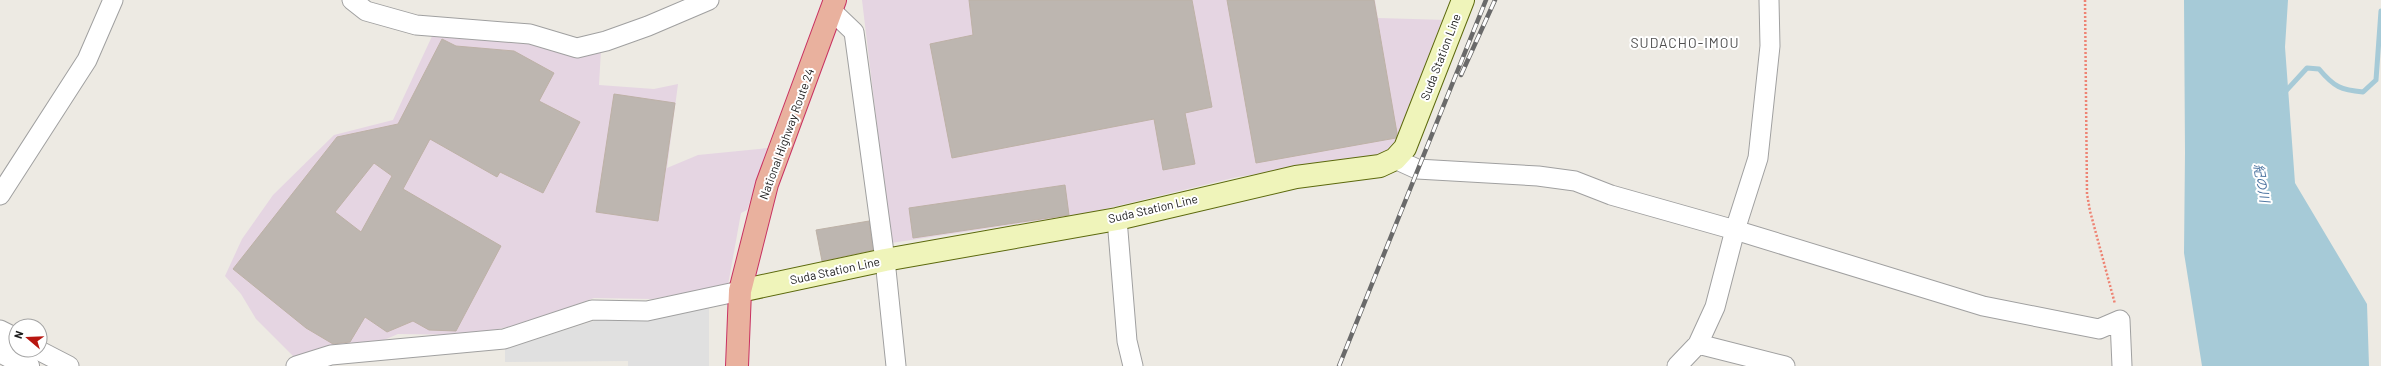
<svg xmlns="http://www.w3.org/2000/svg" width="2381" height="366" font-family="Barlow,'Noto Sans JP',sans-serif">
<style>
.industrial{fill:#e5d5e2}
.parking{fill:#e0e0e0}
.water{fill:#a6cad7}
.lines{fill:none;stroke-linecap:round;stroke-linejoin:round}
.stream{stroke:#a6cad7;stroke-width:5}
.building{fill:#bdb6b0;stroke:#bdb1a6;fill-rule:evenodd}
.minor-casing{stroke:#a0a0a0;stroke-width:21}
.tertiary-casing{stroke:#a0a0a0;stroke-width:24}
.secondary-casing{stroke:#5c690d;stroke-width:24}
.trunk-casing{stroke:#c83261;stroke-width:24}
.path{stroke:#ee8373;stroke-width:2.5;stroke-dasharray:2 2;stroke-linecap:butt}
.minor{stroke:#fff;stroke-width:19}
.tertiary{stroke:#fff;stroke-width:22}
.secondary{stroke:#eff4ba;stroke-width:22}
.trunk{stroke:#e9b19e;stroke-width:22}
.rail-casing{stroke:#6a6a6a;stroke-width:4.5}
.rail{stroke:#fff;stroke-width:3;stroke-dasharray:9;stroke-linecap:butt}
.labels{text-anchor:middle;stroke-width:4;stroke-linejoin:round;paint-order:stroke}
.street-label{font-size:12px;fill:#1c1c1c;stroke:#fff}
.water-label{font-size:13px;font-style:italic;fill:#5178a3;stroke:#fff}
.quarter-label{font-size:14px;letter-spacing:1px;fill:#4f4f4f;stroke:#fff}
</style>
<rect width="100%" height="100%" fill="#edeae3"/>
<path class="industrial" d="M 862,0 L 1375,0 L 1378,18 L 1448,20 L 1399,148 L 1390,155 L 1237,177 L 1084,214 L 891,243 Z
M 434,32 L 601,50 L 599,85 L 654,89 L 678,84 L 667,168 L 698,155 L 768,148 L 747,210 L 741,213 L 728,285 L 652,299 L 594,298 L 523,324 L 468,335 L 398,334 L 351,354 L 295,358 L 256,319 L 241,294 L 225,276 L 242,239 L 273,195 L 334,135 L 393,120 Z"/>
<path class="parking" d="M 709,308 L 709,366 L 628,366 L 628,361 L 505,362 L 505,349 L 600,319 L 652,318 Z"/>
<path class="water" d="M 2184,0 L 2288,0 L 2285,47 L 2295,183 L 2367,304 L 2369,366 L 2202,366 L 2184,253 L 2185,153 Z"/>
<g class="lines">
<path class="stream" d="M 2284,93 L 2307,68 L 2319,69 C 2334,87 2341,90 2363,92 L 2376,80 L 2381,11"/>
</g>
<path class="building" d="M 969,0 L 1192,0 L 1212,107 L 1185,113 L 1195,164 L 1163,170 L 1154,119 L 952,158 L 930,44 L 973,35 Z
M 1227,0 L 1374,0 L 1397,133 L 1396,138 L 1256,163 Z
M 442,39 L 456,46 L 514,51 L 554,73 L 539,101 L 580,122 L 543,193 L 500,172 L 497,177 L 430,139 L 403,189 L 501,246 L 456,331 L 429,330 L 413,321 L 387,332 L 365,317 L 350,342 L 333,344 L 306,328 L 233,269 L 337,137 L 398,124 ZM 374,163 L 392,176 L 361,232 L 335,212 Z
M 614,94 L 675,103 L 658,221 L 596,212 Z
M 1065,185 L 1069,215 L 913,238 L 909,208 Z
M 869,221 L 873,250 L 822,261 L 816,230 Z"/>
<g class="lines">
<defs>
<path id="minor" d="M 352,0 L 366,11 L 416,25 L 530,34 L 577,48 L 606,41 L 648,26 L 709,0
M 832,11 L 854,32 L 885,260 L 896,366
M 1395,159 L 1417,169 L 1538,176 L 1575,181 L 1611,195 L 1735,230 L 1983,306 L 2099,329 L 2120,320 L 2122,366
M 0,195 L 87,60 L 113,0
M 1117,219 L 1127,341 L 1133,366
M 0,330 L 16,338
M 1698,344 L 1785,366
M 38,350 L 69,366
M 296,366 L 331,355 L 504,339 L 592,310 L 647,311 L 740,291
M 1677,366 L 1698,344 L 1715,307 L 1735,230 L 1758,158 L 1770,46 L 1769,0"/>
<path id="tertiary" d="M 0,351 L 28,366"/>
<path id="secondary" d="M 740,291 L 885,260 L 1117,219 L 1296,177 L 1380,166 L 1395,159 L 1405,148 L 1463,0"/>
<path id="trunk" d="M 737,366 L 740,291 L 767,184 L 835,0"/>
</defs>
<use href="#minor" class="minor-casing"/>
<use href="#tertiary" class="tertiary-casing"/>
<use href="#secondary" class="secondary-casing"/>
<use href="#trunk" class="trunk-casing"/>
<path class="path" d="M 2085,0 L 2087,194 L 2090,211 L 2115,304"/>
<use href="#minor" class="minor"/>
<use href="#tertiary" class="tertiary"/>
<use href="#secondary" class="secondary"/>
<use href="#trunk" class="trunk"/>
<defs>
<path id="rail" d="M 1461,75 L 1495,0
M 1339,366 L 1486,0"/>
</defs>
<use href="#rail" class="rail-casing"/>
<use href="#rail" class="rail"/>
</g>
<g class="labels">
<g class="street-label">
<text transform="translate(1441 57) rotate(-69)" y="4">Suda Station Line</text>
<text transform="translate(787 134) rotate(-70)" y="4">National Highway Route 24</text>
<text transform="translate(1153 209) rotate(-13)" y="4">Suda Station Line</text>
<text transform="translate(835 271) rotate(-12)" y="4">Suda Station Line</text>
</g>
<g class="water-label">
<text transform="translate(2262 183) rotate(80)" y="5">紀の川</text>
</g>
<g class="quarter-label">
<text x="1685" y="48">SUDACHO-IMOU</text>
</g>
</g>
<g transform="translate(28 338) rotate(289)"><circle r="19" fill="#ffffff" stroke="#a4a4a4"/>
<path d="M0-3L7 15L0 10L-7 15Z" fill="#b81610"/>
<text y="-6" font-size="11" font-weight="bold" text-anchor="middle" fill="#1c1c1c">N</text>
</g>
</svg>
